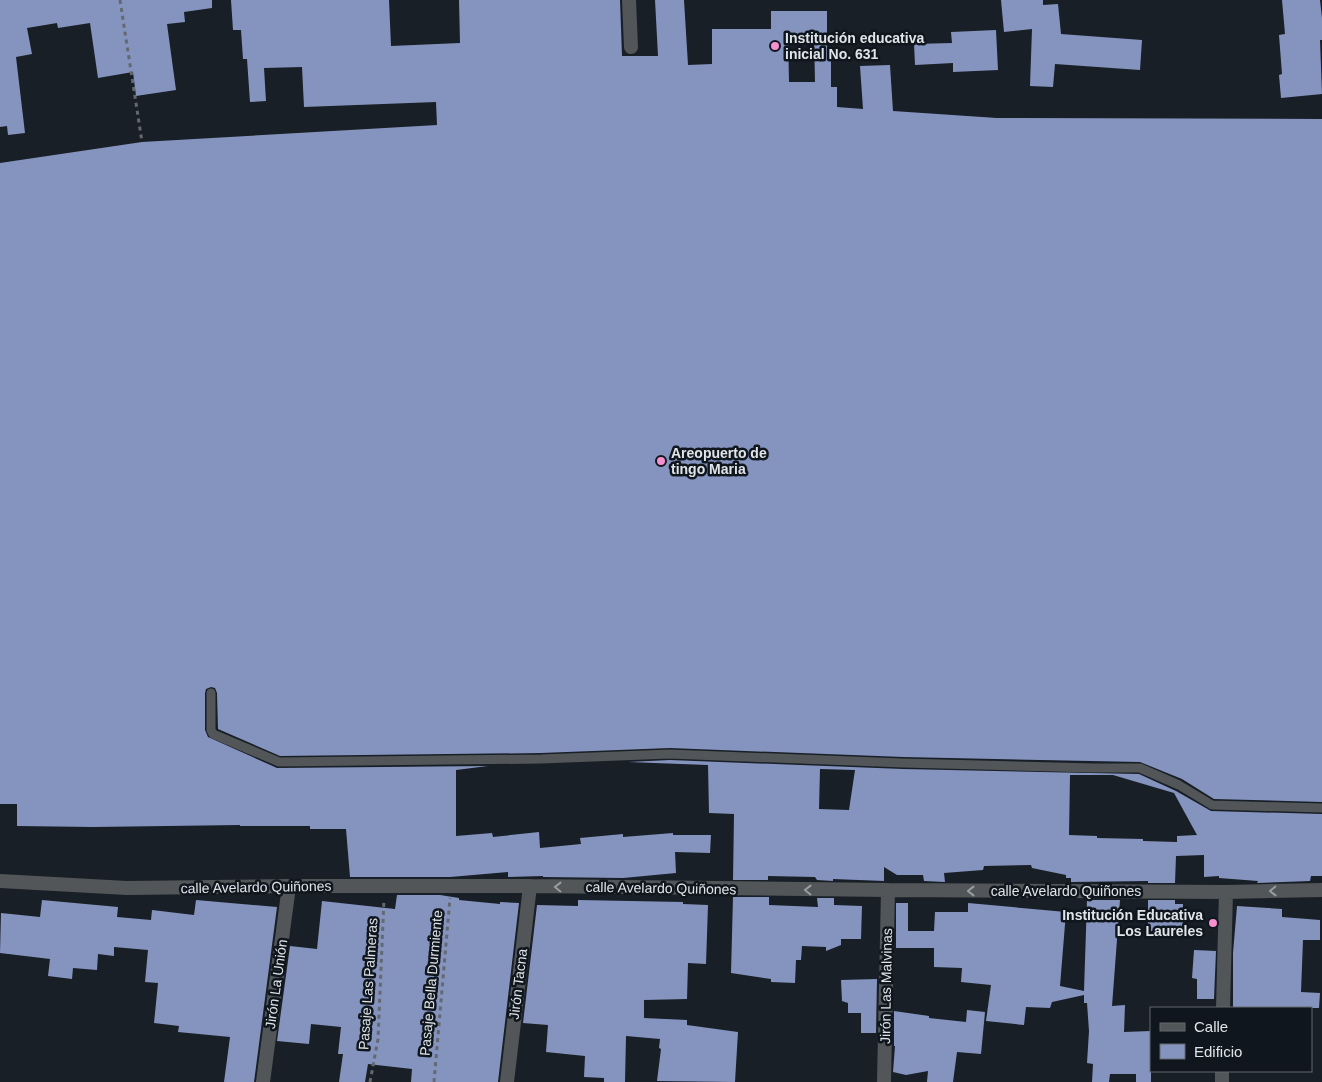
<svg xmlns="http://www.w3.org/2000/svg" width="1322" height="1082" font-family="Helvetica,sans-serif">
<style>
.building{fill:#8594bf;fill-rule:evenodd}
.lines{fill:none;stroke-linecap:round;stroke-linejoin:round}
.path{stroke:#63696f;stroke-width:3;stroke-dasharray:4 4;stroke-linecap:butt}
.service{stroke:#525659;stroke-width:9}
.minor{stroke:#525659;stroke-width:14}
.oneway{stroke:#989da0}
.poi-dot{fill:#f790ce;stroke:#10161d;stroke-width:2}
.labels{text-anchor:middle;stroke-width:5;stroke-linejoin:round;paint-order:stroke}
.poi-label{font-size:14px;font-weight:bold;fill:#dfe4e8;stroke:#10161d;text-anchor:start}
.street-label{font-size:14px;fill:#dfe4e8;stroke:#10161d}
</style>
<rect width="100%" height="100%" fill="#191f26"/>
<path class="building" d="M 0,0 L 212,0 L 212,8 L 184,12 L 185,22 L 167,24 L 176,90 L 136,96 L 133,72 L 98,78 L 90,23 L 58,28 L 57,23 L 27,28 L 32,54 L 16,57 L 25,133 L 8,135 L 7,126 L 0,127 Z
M 231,0 L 389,0 L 391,46 L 460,43 L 459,0 L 620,0 L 622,56 L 658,56 L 655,0 L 684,0 L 688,65 L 712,64 L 712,29 L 771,29 L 771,11 L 827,11 L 827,52 L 831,52 L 831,87 L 837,87 L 837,107 L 863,109 L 860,66 L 890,65 L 893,111 L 997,118 L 1322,119 L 1322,802 L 1214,799 L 1182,779 L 1140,762 L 903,757 L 670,748 L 541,753 L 280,756 L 218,729 L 217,693 L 215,688 L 211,687 L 206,689 L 205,693 L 205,730 L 208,737 L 277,768 L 488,766 L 456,770 L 456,836 L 492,833 L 493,837 L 539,832 L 540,848 L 581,844 L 580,838 L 623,834 L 623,837 L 673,833 L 673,835 L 711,835 L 710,853 L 675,852 L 676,873 L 623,878 L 543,877 L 543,876 L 508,877 L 508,872 L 450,877 L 350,877 L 346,829 L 310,829 L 310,826 L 240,826 L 240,825 L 94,827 L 17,826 L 17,804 L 0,804 L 0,163 L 142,142 L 437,125 L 436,102 L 304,107 L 302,67 L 264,68 L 266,101 L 250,102 L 247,59 L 243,59 L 241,30 L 233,30 ZM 788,34 L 814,34 L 815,82 L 789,82 Z
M 1001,0 L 1043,0 L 1043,5 L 1058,4 L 1061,34 L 1142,40 L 1140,70 L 1055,64 L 1053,87 L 1030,86 L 1032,29 L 1004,32 Z
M 1282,0 L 1320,0 L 1322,18 L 1322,40 L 1320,40 L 1322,94 L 1281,98 L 1279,75 L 1282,74 L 1279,35 L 1285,34 Z
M 996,30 L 998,70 L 953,72 L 953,63 L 915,65 L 914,44 L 952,43 L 951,32 Z
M 670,760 L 903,769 L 1139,774 L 1176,791 L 1211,811 L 1322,814 L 1322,876 L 1311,876 L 1310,881 L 1257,883 L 1258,881 L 1219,878 L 1219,876 L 1204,877 L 1204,855 L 1176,856 L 1175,883 L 1148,883 L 1148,881 L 1071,882 L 1071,878 L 1066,878 L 1066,875 L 1032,868 L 1031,865 L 984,866 L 983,870 L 944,873 L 945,882 L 924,881 L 923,875 L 897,875 L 884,867 L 884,881 L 833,879 L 833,881 L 817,880 L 815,877 L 768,876 L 768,880 L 733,880 L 734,814 L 709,813 L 708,765 L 628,762 ZM 820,769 L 855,770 L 849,810 L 819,809 ZM 1070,775 L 1113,775 L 1174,793 L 1197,835 L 1177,836 L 1177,842 L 1143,841 L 1143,839 L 1097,838 L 1097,836 L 1069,835 Z
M 397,895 L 440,895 L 459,898 L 459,900 L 500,904 L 500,902 L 519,903 L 498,1082 L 411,1082 L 412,1069 L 368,1064 L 365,1082 L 339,1082 L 343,1054 L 338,1054 L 341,1027 L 311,1024 L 309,1044 L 277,1041 L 290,946 L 317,949 L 322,901 L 395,909 Z
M 733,897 L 769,897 L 769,905 L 818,907 L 817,898 L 834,898 L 834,905 L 862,906 L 861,939 L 841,939 L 841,945 L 826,951 L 826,947 L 802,946 L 801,960 L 796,960 L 795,983 L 771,982 L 771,979 L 731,973 Z
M 42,900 L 118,907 L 117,917 L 151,920 L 152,910 L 194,915 L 196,900 L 277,907 L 254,1082 L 224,1082 L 230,1037 L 178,1032 L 179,1026 L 154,1023 L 158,983 L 145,982 L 148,950 L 114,947 L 114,956 L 98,954 L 97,970 L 73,968 L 72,979 L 48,976 L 50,959 L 0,953 L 1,913 L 40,917 Z
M 578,900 L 683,902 L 683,904 L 708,905 L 706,964 L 688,963 L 687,999 L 644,1000 L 644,1018 L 687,1020 L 687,1025 L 738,1032 L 735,1082 L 657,1081 L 661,1049 L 659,1048 L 660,1039 L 626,1036 L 625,1082 L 604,1082 L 604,1078 L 584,1077 L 585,1056 L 546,1052 L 548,1025 L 523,1023 L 537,905 L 578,906 Z
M 1087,900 L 1120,900 L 1112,1006 L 1125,1005 L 1124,1032 L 1151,1031 L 1151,1082 L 1136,1082 L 1136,1074 L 1110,1074 L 1109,1082 L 1092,1082 L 1093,1064 L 1087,1063 L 1089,1031 L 1087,1003 L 1084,1003 L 1084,995 L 1052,1002 L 1050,1008 L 1026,1007 L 1024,1025 L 986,1021 L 991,985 L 961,982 L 962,968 L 934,967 L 934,948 L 896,948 L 896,903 L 908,903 L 908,931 L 934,931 L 935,912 L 968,912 L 968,903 L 1066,912 L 1060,986 L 1084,991 Z
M 1148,900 L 1175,900 L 1175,904 L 1183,904 L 1183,931 L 1148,931 Z
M 1237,906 L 1282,909 L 1282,917 L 1320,920 L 1320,940 L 1303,940 L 1301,992 L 1320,993 L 1319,1008 L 1233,1008 L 1233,953 Z
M 1194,950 L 1216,951 L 1214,999 L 1197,999 L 1197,979 L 1192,978 Z
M 877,979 L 876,1033 L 861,1033 L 861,1013 L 848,1013 L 848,1003 L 842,1001 L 841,980 Z
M 967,1010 L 985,1012 L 981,1054 L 957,1052 L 953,1082 L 927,1082 L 928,1071 L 906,1075 L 893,1072 L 895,1046 L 894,1046 L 894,1011 L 929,1016 L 929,1018 L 966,1022 Z"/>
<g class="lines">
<path class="path" d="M 120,0 L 142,142
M 370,1082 L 378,1039 L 384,899
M 434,1082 L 450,898"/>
<path class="service" d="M 211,693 L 211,730 L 213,734 L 279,762 L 541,759 L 670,754 L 903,763 L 1094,768 L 1140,768 L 1179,785 L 1212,805 L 1322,808"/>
<path class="minor" d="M 629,0 L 631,47
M 0,881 L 127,888 L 289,886 L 530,886 L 888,890 L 1226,892 L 1322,890
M 1223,1008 L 1226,892
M 263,1082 L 289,886
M 507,1082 L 530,886
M 884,1082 L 888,890
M 1222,1082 L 1222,1071"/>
</g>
<defs><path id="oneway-chevron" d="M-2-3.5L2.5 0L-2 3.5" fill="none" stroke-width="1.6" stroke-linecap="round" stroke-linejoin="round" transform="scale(1.25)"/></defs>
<g class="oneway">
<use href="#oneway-chevron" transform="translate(558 887) rotate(-179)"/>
<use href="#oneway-chevron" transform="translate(808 890) rotate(-179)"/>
<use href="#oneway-chevron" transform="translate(971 891) rotate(-180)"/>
<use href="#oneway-chevron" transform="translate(1273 891) rotate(179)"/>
</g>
<g class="poi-dot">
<circle cx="775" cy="46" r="5"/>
<circle cx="661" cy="461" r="5"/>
<circle cx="1213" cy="923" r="5"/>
</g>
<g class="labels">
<g class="poi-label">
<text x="785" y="43">Institución educativa<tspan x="785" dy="16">inicial No. 631</tspan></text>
<text x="671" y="458">Areopuerto de<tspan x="671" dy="16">tingo Maria</tspan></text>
<text x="1203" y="920" text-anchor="end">Institución Educativa<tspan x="1203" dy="16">Los Laureles</tspan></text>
</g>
<g class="street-label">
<text transform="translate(256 887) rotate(-1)" y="5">calle Avelardo Quiñones</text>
<text transform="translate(661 888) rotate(1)" y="5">calle Avelardo Quiñones</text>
<text x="1066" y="896">calle Avelardo Quiñones</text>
<text transform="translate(431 983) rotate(-85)" y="5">Pasaje Bella Durmiente</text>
<text transform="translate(276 984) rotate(-82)" y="5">Jirón La Unión</text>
<text transform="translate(368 984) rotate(-86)" y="5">Pasaje Las Palmeras</text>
<text transform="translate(518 984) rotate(-83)" y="5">Jirón Tacna</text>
<text transform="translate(886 986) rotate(-89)" y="5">Jirón Las Malvinas</text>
</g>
</g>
<rect x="1150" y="1007" width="162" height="65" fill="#10161d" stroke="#63686e"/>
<rect x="1160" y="1023" width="25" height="8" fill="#525659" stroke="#63686e"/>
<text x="1194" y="1032" font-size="15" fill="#dfe4e8">Calle</text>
<rect x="1160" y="1044" width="25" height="15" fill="#8594bf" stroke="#63686e"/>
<text x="1194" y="1057" font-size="15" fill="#dfe4e8">Edificio</text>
</svg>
